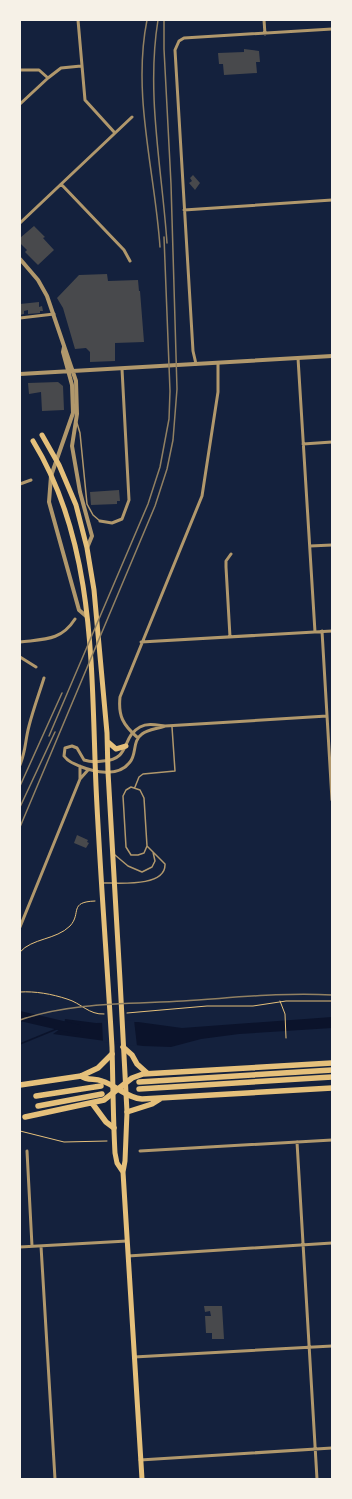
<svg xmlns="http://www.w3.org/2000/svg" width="352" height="1499" font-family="Poppins,sans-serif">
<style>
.water{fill:#0b132b}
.pier{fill:#14213d}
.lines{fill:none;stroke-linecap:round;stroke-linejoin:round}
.stream{stroke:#0b132b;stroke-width:1.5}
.river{stroke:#0b132b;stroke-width:10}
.building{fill:#48494c}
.path{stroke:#e5c07b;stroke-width:1}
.service{stroke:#b1986c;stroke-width:1.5}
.minor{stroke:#b1986c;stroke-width:3}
.tertiary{stroke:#b1986c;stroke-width:4}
.trunk{stroke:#e5c07b;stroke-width:5}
.motorway{stroke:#e5c07b;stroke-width:5.5}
.rail{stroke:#918062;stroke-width:1.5}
</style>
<rect width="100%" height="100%" fill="#14213d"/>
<path class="water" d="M 332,1017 L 332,1028 L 239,1034 L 201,1039 L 171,1047 L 143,1046 L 53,1034 L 64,1026 L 65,1019 L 96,1023 L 138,1022 L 182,1028 Z"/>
<path class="pier" d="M 134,1020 L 137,1046 L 103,1042 L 102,1021 Z"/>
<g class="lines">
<path class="stream" d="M 20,1044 L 64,1026"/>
<path class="river" d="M 20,1016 L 76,1029"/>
</g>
<path class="building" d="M 244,49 L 259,51 L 260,62 L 256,62 L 257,73 L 224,75 L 223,64 L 219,64 L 218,53 L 244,52 Z
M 193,175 L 200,183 L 195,190 L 189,183 L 192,181 L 190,178 Z
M 34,226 L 45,237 L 43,238 L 54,250 L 38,265 L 25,252 L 27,250 L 20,243 L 20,238 Z
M 107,274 L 108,281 L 138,280 L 139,291 L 140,291 L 144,342 L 115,343 L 115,361 L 90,362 L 90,352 L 86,348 L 75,349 L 63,308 L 57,298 L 79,275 Z
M 39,302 L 39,307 L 42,306 L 43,311 L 40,311 L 40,313 L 28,314 L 28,310 L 24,311 L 24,314 L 20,315 L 20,304 Z
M 58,382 L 63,386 L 64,410 L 42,411 L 41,392 L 29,394 L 28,383 Z
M 119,490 L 120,501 L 117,501 L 117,504 L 91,505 L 90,492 Z
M 77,835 L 88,840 L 87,842 L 89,843 L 86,848 L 74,843 Z
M 204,1306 L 222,1306 L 224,1339 L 212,1339 L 212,1333 L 206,1333 L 205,1316 L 211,1316 L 210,1311 L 205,1312 Z"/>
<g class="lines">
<path class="path" d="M 20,952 C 32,938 56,940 70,926 C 82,913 68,902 95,901
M 20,992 C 35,991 52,994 67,999 C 81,1003 89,1015 104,1014
M 280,1001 L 285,1014 L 286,1038
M 127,1013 L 207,1006 L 253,1006 L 286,1001 L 332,1001
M 20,1131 L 64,1142 L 107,1141"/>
<path class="service" d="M 77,423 L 80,433 L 87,504 L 93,515 L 100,521
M 131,787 L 140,790 L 144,798 L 147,846 L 144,853 L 138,855 L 131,855 L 126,847 L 123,796 L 126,790 Z
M 135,787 L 139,777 L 143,774 L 175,771 L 172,727
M 115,855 L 128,866 L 142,872 L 152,867 L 155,861 L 153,852
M 104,883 C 120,883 166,887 165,864 L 147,846"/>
<path class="minor" d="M 78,20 L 85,100 L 115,133
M 264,20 L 265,34
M 20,70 L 39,70 L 48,78 L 61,68 L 81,66
M 20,104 L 48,78
M 61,184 L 124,250 L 130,261
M 184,210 L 332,200
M 20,223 L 132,117
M 20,318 L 54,314
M 298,358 L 315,632
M 196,364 L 193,351 L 175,50 L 179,41 L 184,38 L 332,29
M 303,444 L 332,442
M 20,484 L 31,480
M 100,521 L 112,523 L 122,519 L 129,500 L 122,369
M 310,546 L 332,545
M 322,631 L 332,800
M 230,637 L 226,567 L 226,561 L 231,554
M 20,642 C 44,639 61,641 75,619
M 141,642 L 332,631
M 20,657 L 36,667
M 165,726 C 157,729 148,729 142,734 C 132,741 137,754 130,762 C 118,778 94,772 79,766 C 73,763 68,762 64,756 L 65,748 L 72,746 L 77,748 L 84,760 C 90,762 97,762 103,761 C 131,760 121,737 140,727 C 148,723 156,725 165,726 L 327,716
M 138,738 C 123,725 118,716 120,697 L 202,496 L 218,392 L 218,363
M 20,765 C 26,750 25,741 29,726 C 33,710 39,694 44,678
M 80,779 L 88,770
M 20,927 L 80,779 L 80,766
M 297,1142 L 317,1479
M 27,1151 L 32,1246
M 140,1151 L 332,1140
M 41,1246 L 55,1479
M 20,1247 L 127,1241
M 128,1256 L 332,1243
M 134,1357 L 332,1346
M 140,1460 L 332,1448"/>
<path class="tertiary" d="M 20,259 L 38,280 L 47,296 L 76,381 L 77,414 L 72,446 L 80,492 L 92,536 L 87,548
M 64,347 L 63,352 L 72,385 L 73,413 L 51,476 L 49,502 L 79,610 L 86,616
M 20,374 L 332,356"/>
<path class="trunk" d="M 42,435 L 59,465 L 76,505 L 87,548 L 94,590 L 107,733 L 108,772 L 120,980 L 127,1112 L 125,1161 L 123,1172 L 142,1479
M 33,441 C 96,544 91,670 96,786 C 100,873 107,960 112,1047 C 113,1082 113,1118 115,1153 L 117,1163 L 123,1172
M 108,742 L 116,749 L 126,746"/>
<path class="motorway" d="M 123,1047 L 132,1055 L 137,1064 L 147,1073
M 81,1076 C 88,1081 94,1078 102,1081 C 117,1086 127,1098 142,1099 L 332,1088
M 139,1082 L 332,1070
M 20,1085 L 81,1076 L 98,1068 L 112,1054
M 139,1089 L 332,1077
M 36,1096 L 101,1086
M 92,1103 L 106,1122 L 114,1128
M 38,1106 L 102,1094
M 127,1112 L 152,1104 L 160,1099
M 25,1117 L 104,1100 L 132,1078 L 143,1074 L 332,1063"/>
<path class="rail" d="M 147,20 C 132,95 155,172 160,247
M 158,20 C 146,94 162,169 167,243
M 49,736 L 148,504 L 160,467 L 169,419 L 170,391 L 164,237
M 20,786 L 62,693
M 20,807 L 55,732
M 20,827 L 155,506 L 167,469 L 173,440 L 177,389 L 171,184 L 164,49 L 164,20
M 20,1020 C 71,1002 129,1004 183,1001 C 232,998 283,992 332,995"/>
</g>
<rect width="352" height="1499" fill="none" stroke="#f6f1e7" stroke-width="42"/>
</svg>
